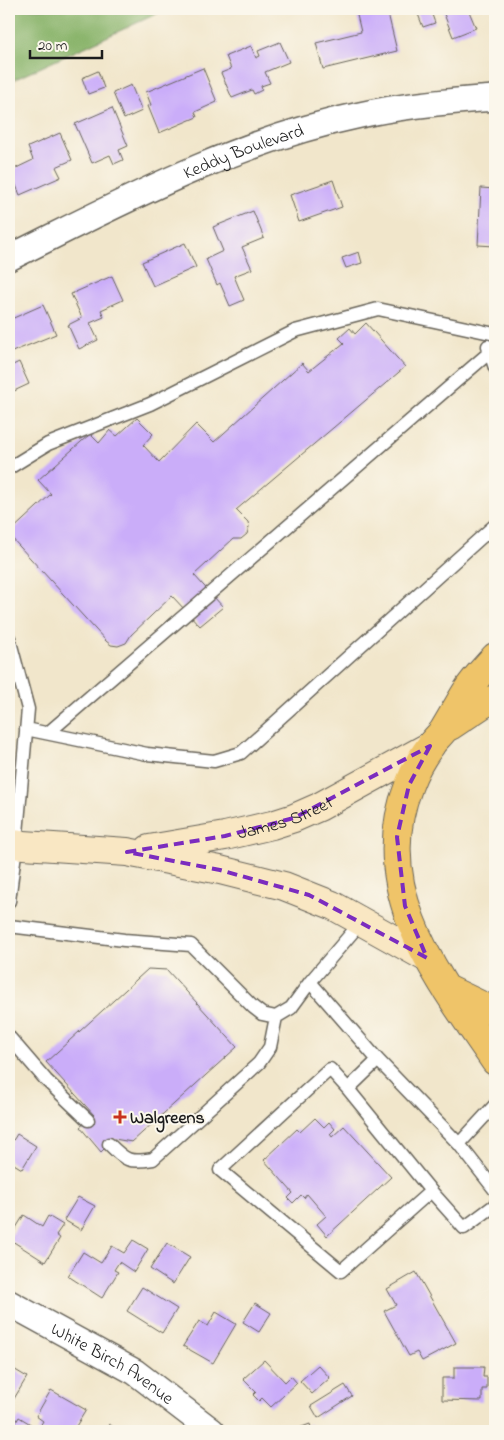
<svg xmlns="http://www.w3.org/2000/svg" width="504" height="1440" font-family="'Indie Flower',sans-serif">
<style>
.forest{fill:#89b46b;stroke:#526844}
.building{fill:#caadf9}
.lines{fill:none;stroke-linecap:round;stroke-linejoin:round}
.service-casing{stroke:#676359;stroke-width:15}
.minor-casing{stroke:#676359;stroke-width:28}
.secondary-casing{stroke:#676359;stroke-width:30}
.primary-casing{stroke:#676359;stroke-width:30}
.service{stroke:#fff;stroke-width:12}
.minor{stroke:#fff;stroke-width:25}
.secondary{stroke:#f9e7c3;stroke-width:28}
.primary{stroke:#efc469;stroke-width:28}
.marked{fill:none;stroke:#7b2cbf;stroke-width:4;stroke-dasharray:10 6;stroke-linejoin:round}
.poi-dot{fill:#c8321e;stroke:#fbf7ec;stroke-width:2}
.labels{text-anchor:middle;stroke-width:4;stroke-linejoin:round;paint-order:stroke}
.street-label{font-size:18px;fill:#1c1c1c;stroke:#fbf7ec}
.poi-label{font-size:18px;font-weight:bold;fill:#1c1c1c;stroke:#fbf7ec;text-anchor:start}
</style>
<rect width="100%" height="100%" fill="#fbf7ec"/>
<filter id="ink" filterUnits="userSpaceOnUse"><feTurbulence type="fractalNoise" baseFrequency=".02" numOctaves="2"/><feDisplacementMap in="SourceGraphic" scale="10" xChannelSelector="R" yChannelSelector="G"/><feConvolveMatrix kernelMatrix="1 2 1 2 8 2 1 2 1" color-interpolation-filters="sRGB"/></filter>
<filter id="wash" filterUnits="userSpaceOnUse"><feTurbulence type="fractalNoise" baseFrequency=".0096" numOctaves="4" result="noise"/><feDisplacementMap in="SourceGraphic" scale="20" xChannelSelector="R" yChannelSelector="G"/><feGaussianBlur stdDeviation="1.12" result="paint"/><feColorMatrix in="noise" values="0 0 0 0 0 0 0 0 0 0 0 0 0 0 0 0 0 1.4 0 .05"/><feComposite in="paint" operator="in"/></filter>
<g filter="url(#wash)">
<rect width="100%" height="100%" fill="#f1e6cb"/>
<path class="forest" d="M 9,9 L 167,9 L 9,82 Z"/>
<g id="blocks">
<path class="building" d="M 366,9 L 387,9 L 397,51 L 323,69 L 316,43 L 361,32 L 356,11 Z
M 416,9 L 430,9 L 435,23 L 423,27 Z
M 442,9 L 468,9 L 476,28 L 453,37 Z
M 280,42 L 289,62 L 265,72 L 270,83 L 261,86 L 262,90 L 254,94 L 252,90 L 232,98 L 221,73 L 231,69 L 226,56 L 251,46 L 256,58 L 260,56 L 258,51 Z
M 203,68 L 217,102 L 195,112 L 197,117 L 159,133 L 148,106 L 151,105 L 146,92 Z
M 98,71 L 104,88 L 88,94 L 82,78 Z
M 131,85 L 142,111 L 124,119 L 113,93 Z
M 112,108 L 128,146 L 119,150 L 123,160 L 114,164 L 110,155 L 92,163 L 75,124 Z
M 60,133 L 72,160 L 56,167 L 61,177 L 20,195 L 10,171 L 33,160 L 28,147 Z
M 333,180 L 342,207 L 299,222 L 290,195 Z
M 481,188 L 495,189 L 495,246 L 478,245 Z
M 253,211 L 264,238 L 242,247 L 252,269 L 234,276 L 244,300 L 230,306 L 220,283 L 217,285 L 206,259 L 223,251 L 213,227 Z
M 185,243 L 196,267 L 153,286 L 142,262 Z
M 359,252 L 362,263 L 346,268 L 342,258 Z
M 112,276 L 123,300 L 101,310 L 104,317 L 90,323 L 98,340 L 79,349 L 68,325 L 82,318 L 71,294 Z
M 43,305 L 56,334 L 12,352 L 9,344 L 9,320 Z
M 366,323 L 405,367 L 236,510 L 248,522 L 249,527 L 247,534 L 241,539 L 233,539 L 194,575 L 223,607 L 200,626 L 172,596 L 131,635 L 126,643 L 118,646 L 111,645 L 106,641 L 9,535 L 9,533 L 51,494 L 38,480 L 90,434 L 99,443 L 110,430 L 117,436 L 137,418 L 153,434 L 143,445 L 159,462 L 196,424 L 214,442 L 302,363 L 309,371 L 344,343 L 339,338 L 350,328 L 355,334 Z
M 19,362 L 29,384 L 14,391 L 9,380 L 9,367 Z
M 148,969 L 167,970 L 237,1047 L 132,1142 L 114,1139 L 101,1152 L 80,1127 L 94,1115 L 46,1062 Z
M 315,1118 L 324,1127 L 329,1122 L 335,1129 L 330,1134 L 332,1137 L 344,1126 L 391,1177 L 327,1236 L 317,1224 L 326,1216 L 307,1194 L 304,1198 L 301,1195 L 293,1203 L 288,1198 L 293,1193 L 264,1160 L 297,1129 L 300,1132 Z
M 17,1134 L 36,1146 L 22,1169 L 9,1161 L 9,1147 Z
M 78,1197 L 95,1206 L 81,1230 L 64,1220 Z
M 24,1215 L 42,1227 L 48,1216 L 63,1225 L 56,1235 L 60,1238 L 45,1262 L 9,1239 Z
M 133,1240 L 148,1249 L 134,1272 L 119,1262 L 114,1270 L 118,1272 L 102,1298 L 68,1276 L 83,1252 L 101,1263 L 112,1246 L 124,1253 Z
M 167,1243 L 190,1257 L 173,1284 L 150,1269 Z
M 416,1272 L 456,1343 L 422,1361 L 417,1352 L 409,1356 L 384,1311 L 396,1305 L 387,1289 Z
M 142,1287 L 177,1309 L 162,1333 L 127,1311 Z
M 255,1303 L 271,1313 L 259,1332 L 243,1322 Z
M 216,1312 L 236,1324 L 213,1363 L 183,1346 L 199,1321 L 208,1326 Z
M 9,1359 L 15,1362 L 12,1368 L 27,1377 L 12,1402 L 9,1400 Z
M 264,1360 L 285,1382 L 291,1376 L 297,1383 L 271,1407 L 262,1398 L 259,1401 L 253,1395 L 256,1392 L 243,1379 Z
M 318,1365 L 330,1378 L 312,1394 L 300,1381 Z
M 454,1367 L 484,1367 L 483,1377 L 487,1377 L 487,1389 L 482,1389 L 482,1401 L 442,1400 L 442,1378 L 454,1378 Z
M 345,1385 L 352,1396 L 318,1418 L 311,1406 Z
M 51,1390 L 86,1410 L 73,1431 L 37,1431 L 43,1421 L 36,1416 Z
M 19,1417 L 32,1425 L 29,1431 L 11,1431 Z
M 109,1424 L 119,1431 L 103,1431 Z
M 310,1424 L 312,1431 L 291,1431 Z"/>
</g>
</g>
<g filter="url(#ink)">
<use href="#blocks" fill-opacity="0" stroke="#676359" stroke-width="1"/>
<g class="lines">
<defs>
<path id="service" d="M 488,346 L 495,368
M 9,468 L 48,444 L 150,404 L 295,331 L 378,309 L 495,334
M 9,638 L 28,709 L 16,845 L 9,901
M 26,729 L 147,754 L 214,761 L 241,753 L 495,525
M 48,733 L 490,352
M 9,926 L 124,940 L 191,945 L 253,1007 L 262,1014 L 276,1017 L 291,1008 L 310,982 L 362,921
M 310,982 L 378,1060 L 459,1144 L 495,1105
M 9,1037 L 46,1080 L 88,1120
M 348,1089 L 431,1191 L 341,1271 L 220,1170 L 330,1069 L 348,1089 L 378,1060
M 109,1144 C 126,1161 129,1163 153,1159 L 259,1063 L 270,1047 L 276,1017
M 459,1144 L 495,1190
M 431,1191 L 464,1228 L 495,1205"/>
<g id="minor">
<path id="s1" d="M 9,258 C 122,202 235,141 360,115 C 404,105 450,101 495,98"/>
<path id="s2" d="M 9,1303 L 135,1372 L 212,1431"/>
</g>
<g id="secondary">
<path d="M 9,844 L 127,852 L 220,870 L 284,886 L 332,905 L 427,958"/>
<path id="s3" d="M 149,849 L 225,836 L 272,825 L 294,818 L 319,807 L 430,746"/>
</g>
<path id="primary" d="M 495,657 C 485,668 474,679 466,692 C 458,705 451,718 443,731 C 439,736 434,740 431,745 C 422,757 414,771 409,785 C 367,890 439,979 495,1061
M 450,726 L 483,704 L 495,699
M 447,989 L 495,1012"/>
</defs>
<use href="#service" class="service-casing"/>
<use href="#minor" class="minor-casing"/>
<use href="#secondary" class="secondary-casing"/>
<use href="#primary" class="primary-casing"/>
<use href="#service" class="service"/>
<use href="#minor" class="minor"/>
<use href="#secondary" class="secondary"/>
<use href="#primary" class="primary"/>
</g>
</g>
<path class="marked" d="M 430,746 L 409,785 L 397,837 L 405,906 L 427,958 L 309,895 L 220,870 L 127,852 L 225,836 L 294,818 Z"/>
<path class="poi-dot" d="M117.5 1109.5h5v5h5v5h-5v5h-5v-5h-5v-5h5z"/>
<g class="labels">
<g class="street-label">
<text dy="6" stroke="none"><textPath href="#s1" startOffset="258">Keddy Boulevard</textPath></text>
<text dy="6" stroke="none"><textPath href="#s3" startOffset="140">James Street</textPath></text>
<text dy="6" stroke="none"><textPath href="#s2" startOffset="120">White Birch Avenue</textPath></text>
</g>
<g class="poi-label">
<text x="130" y="1123">Walgreens</text>
</g>
</g>
<rect width="504" height="1440" fill="none" stroke="#fbf7ec" stroke-width="30"/>
<path d="M30 50v8h72v-8" fill="none" stroke="#1c1c1c" stroke-width="2.5"/>
<text x="38" y="50" font-size="15" fill="#1c1c1c" stroke="#fbf7ec" stroke-width="4" paint-order="stroke">20 m</text>
</svg>
